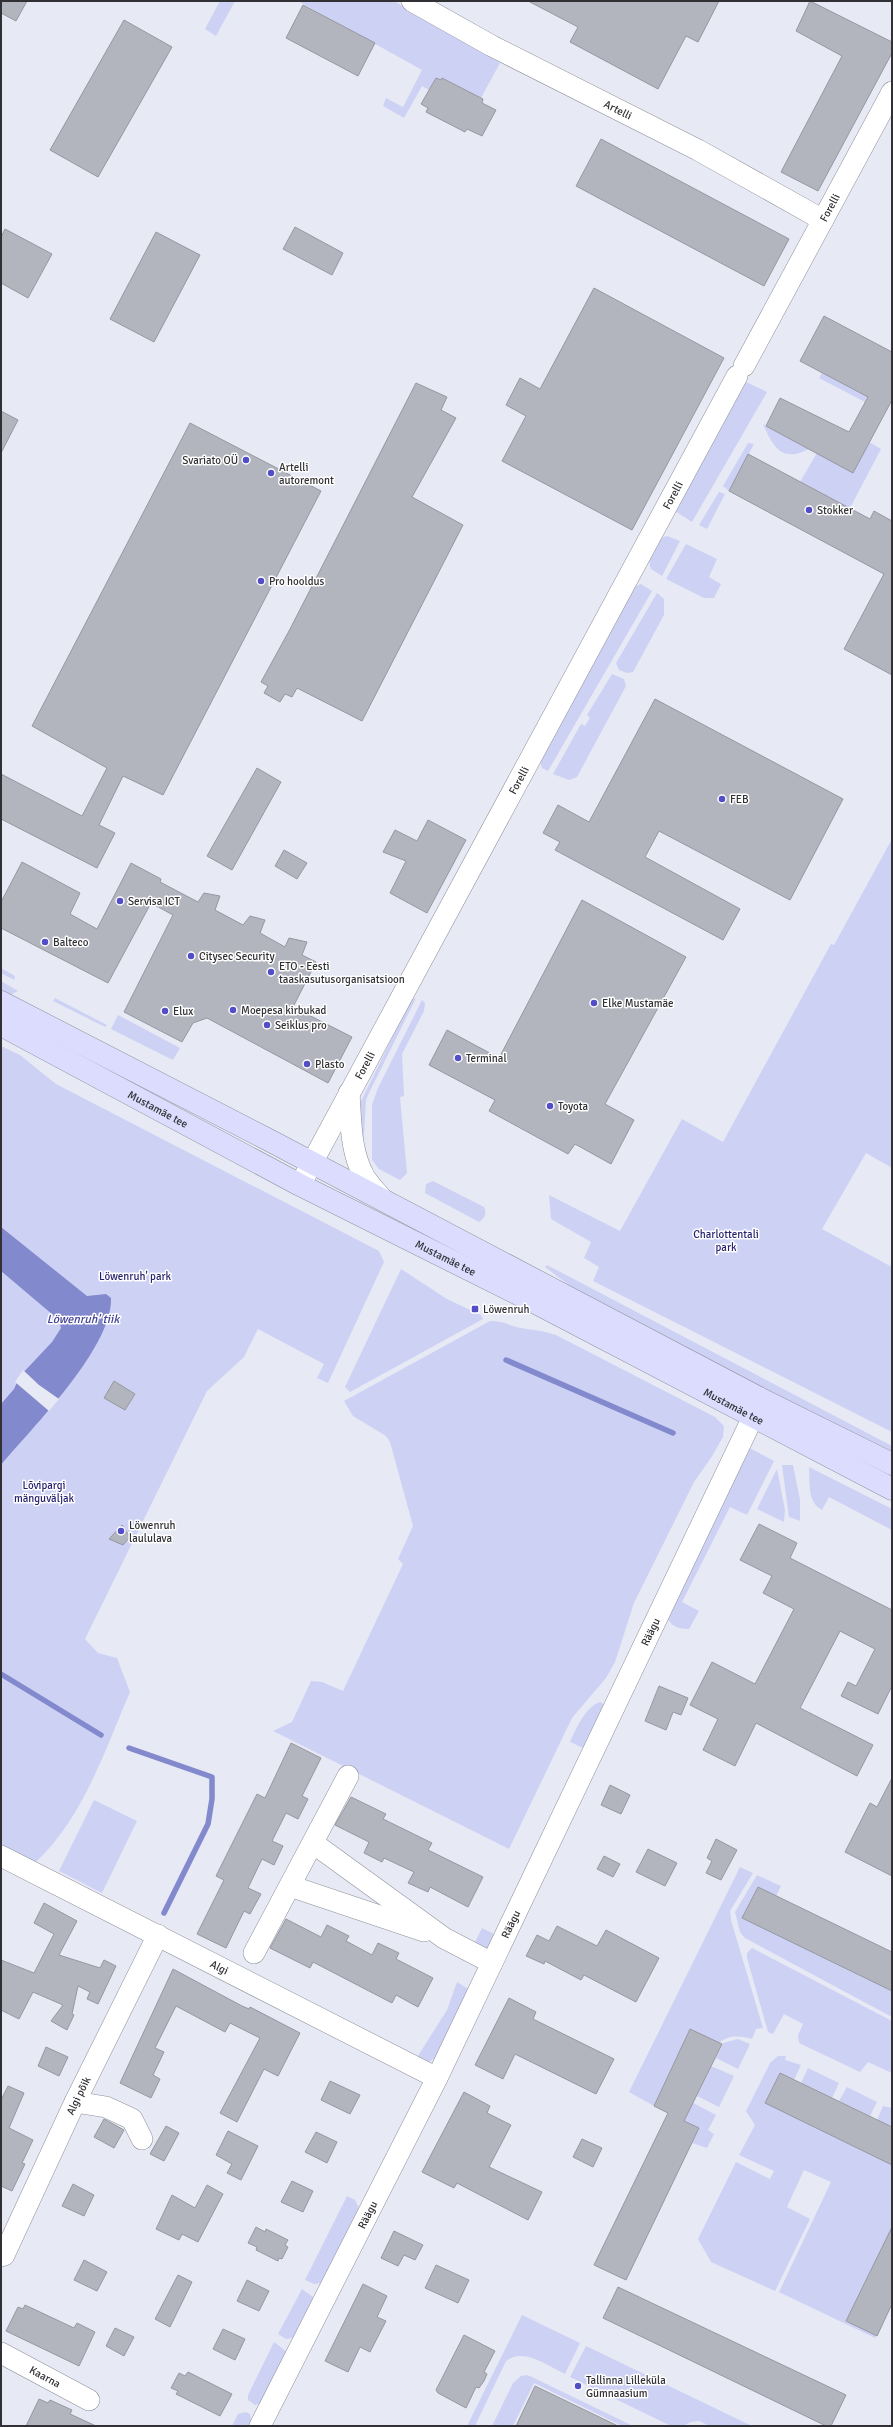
<svg xmlns="http://www.w3.org/2000/svg" width="893" height="2427" font-family="Signika,sans-serif">
<style>
.green{fill:#cdd2f5}
.water{fill:#8389cd}
.pier{fill:#e7e9f4}
.lines{fill:none;stroke-linecap:round;stroke-linejoin:round}
.stream{stroke:#8389cd;stroke-width:5.5}
.building{fill:#b2b4be;stroke:#9697a1}
.street-casing{stroke:#8f919b;stroke-width:22}
.secondary-casing{stroke:#8f919b;stroke-width:23}
.street{stroke:#fff;stroke-width:21}
.secondary{stroke:#dbdcfe;stroke-width:22}
.poi-dot{fill:#524ec5;stroke:#fff;stroke-width:1.5}
.labels{text-anchor:middle;stroke-width:3;stroke-linejoin:round;paint-order:stroke}
.street-label{font-size:11px;fill:#313135;stroke:#fff}
.poi-label{font-size:11px;fill:#313135;stroke:#fff;text-anchor:start}
.park-label{font-size:11px;fill:#251e6e;stroke:#fff}
.water-label{font-size:12px;font-style:italic;fill:#424294;stroke:#fff}
</style>
<rect width="100%" height="100%" fill="#e7e9f4"/>
<path class="green" d="M 220,1 L 235,1 L 216,36 L 205,29 Z
M 298,1 L 394,1 L 500,63 L 481,98 L 442,78 L 441,80 L 436,78 L 429,90 L 422,86 L 404,118 L 383,106 L 386,98 L 403,107 L 422,70 Z
M 822,373 L 868,397 L 865,402 L 819,378 Z
M 746,382 L 767,392 L 692,522 L 675,511 L 740,385 Z
M 763,424 L 766,426 L 809,449 C 782,463 773,447 763,424 Z
M 869,442 L 881,449 L 850,508 L 800,482 L 817,453 Z
M 748,443 L 754,444 L 729,491 L 723,486 Z
M 719,492 L 725,494 L 707,529 L 699,525 Z
M 667,536 L 680,541 L 662,576 L 651,569 C 646,557 654,539 667,536 Z
M 686,544 L 717,559 L 709,577 L 721,584 L 714,598 L 704,598 L 666,579 Z
M 641,584 L 652,591 L 548,771 L 542,768 L 540,760 L 632,588 Z
M 657,593 L 664,599 L 664,615 L 633,672 L 627,673 L 619,670 L 616,663 Z
M 612,674 L 624,679 L 626,686 L 577,777 L 569,780 L 553,774 L 581,724 L 585,726 L 590,718 L 587,715 Z
M 892,839 L 892,1168 L 866,1153 L 822,1229 L 892,1267 L 892,1432 L 593,1281 L 599,1267 L 584,1258 L 591,1242 L 551,1219 L 549,1195 L 620,1231 L 682,1119 L 723,1142 L 831,944 L 834,945 Z
M 1,968 L 15,976 L 14,980 L 1,973 Z
M 1,981 L 18,991 L 10,995 L 1,991 Z
M 55,998 L 107,1025 L 105,1027 L 53,1001 Z
M 416,998 L 369,1093 L 366,1100 L 363,1153 L 360,1103 L 411,1000 Z
M 422,1000 L 425,1003 L 424,1011 L 402,1054 L 404,1096 L 400,1097 L 407,1173 L 400,1180 L 379,1169 L 372,1160 L 372,1105 L 378,1088 Z
M 118,1015 L 180,1048 L 173,1060 L 111,1029 Z
M 1,1046 L 20,1055 L 56,1084 L 379,1251 L 384,1262 L 328,1383 L 317,1378 L 324,1364 L 258,1329 L 244,1357 L 207,1391 L 85,1639 L 98,1653 L 117,1658 L 130,1692 C 105,1750 83,1818 36,1862 L 25,1860 L 1,1848 Z
M 433,1181 L 484,1207 C 487,1214 485,1218 479,1222 L 425,1193 L 426,1184 Z
M 547,1265 L 892,1446 L 892,1451 L 746,1379 L 578,1292 L 545,1267 Z
M 401,1269 L 447,1299 L 481,1315 L 483,1319 L 350,1392 L 345,1387 Z
M 490,1321 C 505,1321 509,1326 521,1328 C 533,1330 544,1331 556,1335 L 715,1417 L 724,1426 L 723,1437 L 711,1458 L 694,1482 L 634,1603 L 615,1662 L 606,1678 L 572,1718 L 509,1849 L 273,1731 L 292,1722 L 311,1681 L 322,1682 L 343,1691 L 403,1564 L 398,1559 L 413,1526 L 390,1442 L 386,1436 L 353,1416 L 344,1401 Z
M 746,1446 L 774,1461 L 747,1515 L 730,1507 L 682,1602 L 699,1611 L 689,1629 C 679,1629 671,1627 667,1617 Z
M 782,1465 L 793,1465 L 800,1500 L 800,1521 L 789,1517 Z
M 809,1467 L 892,1509 L 892,1530 L 829,1497 L 822,1510 C 807,1502 810,1483 809,1467 Z
M 777,1469 L 785,1510 L 784,1522 L 757,1509 Z
M 600,1702 L 605,1705 L 586,1747 L 583,1748 L 570,1742 C 576,1729 585,1707 600,1702 Z
M 94,1800 L 137,1821 L 102,1893 L 59,1871 Z
M 740,1867 L 753,1873 L 730,1911 L 731,1920 L 763,2028 L 756,2029 L 752,2039 C 741,2036 729,2034 719,2043 L 690,2029 L 654,2106 L 629,2092 Z
M 757,1875 L 781,1886 L 776,1896 L 758,1887 L 742,1918 L 892,1991 L 892,2017 L 745,1938 L 740,1932 L 735,1912 Z
M 482,1928 L 494,1934 L 489,1950 L 473,1946 Z
M 752,1948 L 892,2021 L 892,2073 L 868,2062 L 860,2072 L 799,2043 L 798,2035 L 803,2024 L 784,2014 L 773,2034 L 768,2032 L 747,1958 L 747,1953 Z
M 457,1982 L 470,1990 L 435,2058 L 429,2062 L 416,2059 L 447,2010 Z
M 738,2039 L 750,2044 L 738,2069 L 716,2058 L 723,2043 Z
M 778,2056 L 786,2056 L 785,2060 L 801,2065 L 794,2080 L 780,2073 L 766,2103 L 892,2165 L 892,2227 L 875,2338 L 779,2292 L 831,2182 L 804,2170 L 787,2207 L 810,2219 L 775,2291 L 711,2262 L 698,2239 L 736,2162 L 770,2179 L 774,2171 L 739,2155 L 755,2125 L 746,2111 L 770,2063 Z
M 711,2066 L 734,2076 L 719,2107 L 697,2096 Z
M 808,2068 L 839,2083 L 832,2098 L 801,2083 Z
M 847,2087 L 877,2102 L 870,2116 L 839,2101 Z
M 693,2103 L 716,2115 L 708,2130 L 714,2134 L 707,2148 L 692,2143 L 699,2129 L 684,2121 Z
M 883,2106 L 892,2108 L 892,2127 L 877,2120 Z
M 347,2196 L 355,2200 L 359,2208 L 322,2283 L 314,2284 L 305,2280 Z
M 302,2289 L 313,2297 L 313,2304 L 295,2337 L 286,2339 L 278,2334 Z
M 522,2315 L 580,2343 L 565,2374 C 548,2366 524,2347 506,2361 L 475,2426 L 467,2426 Z
M 274,2342 L 287,2352 L 261,2403 L 255,2405 L 248,2400 L 248,2395 Z
M 586,2346 L 752,2426 L 710,2426 L 699,2421 L 691,2422 L 683,2426 L 671,2426 L 570,2377 Z
M 527,2375 L 532,2377 L 633,2426 L 622,2426 L 534,2383 L 513,2426 L 492,2426 L 513,2383 L 521,2376 Z
M 246,2412 L 250,2414 L 252,2426 L 232,2426 L 238,2414 Z"/>
<path class="water" d="M 1,1227 L 87,1296 L 106,1294 L 111,1298 C 113,1347 33,1427 1,1465 L 1,1404 L 14,1389 L 20,1376 L 52,1342 L 61,1328 L 59,1320 L 1,1271 Z"/>
<path class="pier" d="M 23,1370 L 39,1385 L 59,1399 L 49,1411 L 15,1382 Z"/>
<g class="lines">
<path class="stream" d="M 506,1360 L 673,1433
M 1,1674 L 101,1735
M 129,1748 L 212,1777 L 212,1799 L 208,1824 L 164,1913"/>
</g>
<path class="building" d="M 1,1 L 27,1 L 16,21 L 1,13 Z
M 528,1 L 719,1 L 698,42 L 686,36 L 658,89 L 570,42 L 578,27 Z
M 810,1 L 892,42 L 892,53 L 818,191 L 781,172 L 842,56 L 796,31 Z
M 303,5 L 375,43 L 358,76 L 286,38 Z
M 124,20 L 172,47 L 98,177 L 50,150 Z
M 436,78 L 441,80 L 442,78 L 483,99 L 482,103 L 496,110 L 482,136 L 467,129 L 465,132 L 426,112 L 428,108 L 421,104 Z
M 601,139 L 789,239 L 764,286 L 576,186 Z
M 295,227 L 343,253 L 332,275 L 283,249 Z
M 5,229 L 52,254 L 28,298 L 1,283 L 1,237 Z
M 156,232 L 200,255 L 154,342 L 110,319 Z
M 594,288 L 724,358 L 632,530 L 502,461 L 526,416 L 506,405 L 520,378 L 540,389 Z
M 824,316 L 892,352 L 892,400 L 853,473 L 766,426 L 780,398 L 849,432 L 868,397 L 800,361 Z
M 416,383 L 447,397 L 441,410 L 456,418 L 412,497 L 463,525 L 362,721 L 297,688 L 292,697 L 285,694 L 280,702 L 264,693 L 268,686 L 261,682 L 289,631 Z
M 1,411 L 18,420 L 1,453 Z
M 190,423 L 321,491 L 163,795 L 123,776 L 99,825 L 115,833 L 97,868 L 1,819 L 1,774 L 82,816 L 107,768 L 32,726 Z
M 748,454 L 870,519 L 874,511 L 892,521 L 892,675 L 844,649 L 884,574 L 729,491 Z
M 655,699 L 843,799 L 790,900 L 659,831 L 645,857 L 740,909 L 723,940 L 555,850 L 560,842 L 543,833 L 558,805 L 589,822 Z
M 257,768 L 281,782 L 232,870 L 207,856 Z
M 428,820 L 466,840 L 427,913 L 390,893 L 406,861 L 383,852 L 395,830 L 417,841 Z
M 284,850 L 307,863 L 297,879 L 275,866 Z
M 22,862 L 80,893 L 70,914 L 97,929 L 131,863 L 161,879 L 160,882 L 198,902 L 204,893 L 220,896 L 215,910 L 243,925 L 250,916 L 265,920 L 260,933 L 285,947 L 289,938 L 307,942 L 302,955 L 316,962 L 293,1007 L 352,1037 L 328,1083 L 207,1018 L 193,1023 L 182,1042 L 124,1012 L 173,915 L 151,903 L 108,983 L 1,928 L 1,902 Z
M 582,900 L 686,957 L 605,1104 L 634,1120 L 611,1164 L 575,1144 L 568,1154 L 489,1111 L 495,1100 L 429,1065 L 447,1030 L 499,1058 Z
M 114,1381 L 135,1394 L 125,1410 L 104,1398 Z
M 759,1524 L 797,1543 L 790,1558 L 892,1610 L 892,1686 L 878,1714 L 841,1696 L 848,1682 L 856,1686 L 875,1649 L 840,1631 L 800,1708 L 873,1745 L 857,1776 L 756,1723 L 735,1766 L 703,1750 L 718,1719 L 690,1705 L 712,1662 L 755,1684 L 794,1609 L 763,1593 L 772,1576 L 740,1560 Z
M 122,1525 L 130,1537 L 123,1545 L 109,1539 Z
M 659,1686 L 688,1698 L 681,1715 L 673,1712 L 666,1730 L 645,1721 Z
M 291,1743 L 321,1758 L 302,1796 L 308,1799 L 298,1819 L 286,1813 L 272,1841 L 283,1846 L 274,1865 L 262,1859 L 248,1888 L 261,1894 L 250,1914 L 244,1911 L 226,1948 L 197,1934 L 224,1880 L 216,1876 L 257,1794 L 265,1798 Z
M 892,1778 L 892,1876 L 845,1852 L 870,1803 L 877,1807 Z
M 610,1785 L 630,1795 L 621,1814 L 601,1805 Z
M 351,1797 L 386,1814 L 383,1819 L 432,1843 L 428,1850 L 483,1877 L 468,1907 L 430,1887 L 428,1892 L 408,1883 L 414,1872 L 384,1858 L 382,1862 L 364,1853 L 369,1842 L 335,1825 Z
M 716,1839 L 737,1850 L 721,1880 L 706,1873 L 712,1861 L 707,1858 Z
M 648,1849 L 677,1863 L 665,1886 L 636,1872 Z
M 604,1856 L 620,1864 L 613,1877 L 597,1869 Z
M 758,1887 L 892,1952 L 892,1991 L 742,1918 Z
M 44,1903 L 77,1921 L 59,1955 L 100,1968 L 104,1960 L 116,1966 L 98,2004 L 87,1999 L 90,1992 L 78,1986 L 72,2014 L 74,2015 L 67,2030 L 51,2021 L 63,2005 L 33,1992 L 19,2019 L 1,2010 L 1,1960 L 34,1973 L 54,1934 L 34,1923 Z
M 286,1919 L 321,1937 L 327,1925 L 349,1936 L 346,1941 L 372,1955 L 378,1943 L 399,1953 L 396,1959 L 433,1978 L 418,2007 L 396,1995 L 392,2003 L 313,1962 L 310,1968 L 270,1948 Z
M 557,1926 L 597,1946 L 606,1930 L 659,1958 L 636,2002 L 584,1975 L 581,1980 L 545,1961 L 544,1964 L 526,1956 L 537,1935 L 549,1941 Z
M 173,1969 L 242,2006 L 249,2009 L 250,2007 L 300,2033 L 278,2076 L 264,2069 L 237,2122 L 220,2113 L 260,2038 L 230,2023 L 225,2032 L 176,2006 L 155,2048 L 164,2052 L 153,2075 L 160,2079 L 151,2098 L 120,2083 Z
M 509,1998 L 536,2012 L 533,2019 L 614,2059 L 596,2094 L 515,2054 L 503,2079 L 475,2065 Z
M 690,2029 L 722,2044 L 684,2121 L 699,2128 L 626,2280 L 594,2265 L 668,2113 L 654,2106 Z
M 46,2047 L 68,2057 L 59,2076 L 38,2066 Z
M 780,2073 L 892,2127 L 892,2165 L 765,2103 Z
M 330,2081 L 360,2095 L 350,2114 L 321,2100 Z
M 8,2086 L 24,2093 L 9,2128 L 33,2140 L 22,2163 L 25,2164 L 12,2191 L 1,2186 L 1,2100 Z
M 464,2092 L 490,2106 L 487,2113 L 511,2125 L 489,2167 L 542,2192 L 528,2220 L 457,2183 L 454,2188 L 422,2172 Z
M 104,2119 L 124,2130 L 114,2148 L 94,2137 Z
M 166,2126 L 179,2133 L 164,2161 L 150,2154 Z
M 228,2131 L 258,2146 L 241,2180 L 227,2173 L 232,2164 L 216,2155 Z
M 316,2132 L 337,2142 L 327,2163 L 305,2152 Z
M 582,2139 L 602,2148 L 593,2167 L 573,2157 Z
M 292,2181 L 313,2191 L 303,2212 L 281,2202 Z
M 73,2184 L 94,2195 L 84,2216 L 62,2206 Z
M 207,2185 L 223,2194 L 198,2242 L 182,2234 L 179,2240 L 156,2229 L 172,2195 L 195,2208 Z
M 256,2227 L 265,2232 L 266,2229 L 288,2240 L 285,2245 L 288,2247 L 282,2259 L 279,2258 L 278,2261 L 256,2250 L 257,2247 L 248,2243 Z
M 892,2227 L 892,2304 L 877,2336 L 846,2321 Z
M 394,2231 L 423,2245 L 415,2260 L 404,2255 L 398,2266 L 381,2258 Z
M 84,2260 L 107,2272 L 97,2291 L 74,2280 Z
M 436,2265 L 469,2280 L 458,2303 L 425,2288 Z
M 178,2275 L 192,2282 L 170,2327 L 155,2319 Z
M 247,2280 L 269,2291 L 259,2311 L 237,2301 Z
M 363,2284 L 387,2296 L 377,2317 L 386,2321 L 370,2352 L 360,2347 L 348,2372 L 325,2361 Z
M 618,2287 L 846,2395 L 831,2426 L 826,2426 L 603,2318 Z
M 25,2305 L 74,2328 L 77,2323 L 95,2332 L 79,2366 L 6,2331 L 18,2307 L 23,2309 Z
M 115,2328 L 134,2337 L 124,2356 L 106,2346 Z
M 223,2329 L 245,2339 L 235,2360 L 213,2349 Z
M 464,2335 L 495,2351 L 484,2372 L 487,2374 L 484,2381 L 479,2388 L 476,2387 L 466,2408 L 438,2393 L 436,2390 Z
M 188,2372 L 232,2394 L 220,2416 L 176,2394 L 178,2391 L 171,2388 L 179,2373 L 185,2376 Z
M 535,2386 L 618,2426 L 516,2426 Z
M 39,2399 L 48,2403 L 50,2400 L 72,2410 L 70,2414 L 96,2426 L 26,2426 Z"/>
<g class="lines">
<defs>
<g id="street">
<path id="s1" d="M 412,1 L 492,46 L 698,150 L 823,220"/>
<path id="s2" d="M 744,366 L 892,92"/>
<path d="M 349,1093 C 351,1120 350,1151 364,1176 C 368,1184 377,1192 383,1200"/>
<path id="s3" d="M 300,1185 L 737,376"/>
<path d="M 313,1843 L 444,1938 L 492,1963"/>
<path id="s4" d="M 1,1856 L 437,2078"/>
<path d="M 290,1886 L 424,1931"/>
<path d="M 254,1953 L 348,1776"/>
<path d="M 75,2102 L 106,2107 L 132,2119 L 142,2139"/>
<path id="s5" d="M 1,2256 L 4,2255 L 75,2102 L 158,1935"/>
<path id="s6" d="M 1,2353 L 89,2400"/>
<path id="s7" d="M 260,2426 L 437,2078 L 753,1417"/>
</g>
<g id="secondary">
<path d="M 1,1002 L 265,1138 L 761,1399 L 892,1464"/>
<path id="s8" d="M 1,1025 L 300,1185 L 534,1302 L 892,1489"/>
</g>
</defs>
<use href="#street" class="street-casing"/>
<use href="#secondary" class="secondary-casing"/>
<use href="#street" class="street"/>
<use href="#secondary" class="secondary"/>
</g>
<g class="poi-dot">
<circle cx="246" cy="460" r="4"/>
<circle cx="271" cy="473" r="4"/>
<circle cx="809" cy="510" r="4"/>
<circle cx="261" cy="581" r="4"/>
<circle cx="722" cy="799" r="4"/>
<circle cx="120" cy="901" r="4"/>
<circle cx="45" cy="942" r="4"/>
<circle cx="191" cy="956" r="4"/>
<circle cx="271" cy="972" r="4"/>
<circle cx="594" cy="1003" r="4"/>
<circle cx="233" cy="1010" r="4"/>
<circle cx="165" cy="1011" r="4"/>
<circle cx="267" cy="1025" r="4"/>
<circle cx="458" cy="1058" r="4"/>
<circle cx="307" cy="1064" r="4"/>
<circle cx="550" cy="1106" r="4"/>
<rect x="471" y="1305" width="8" height="8" rx="2"/>
<circle cx="121" cy="1531" r="4"/>
<circle cx="578" cy="2386" r="4"/>
</g>
<g class="labels">
<g class="street-label">
<text dy="4" stroke="none"><textPath href="#s1" startOffset="233">Artelli</textPath></text>
<text dy="4" stroke="none"><textPath href="#s2" startOffset="180">Forelli</textPath></text>
<text dy="4" stroke="none"><textPath href="#s3" startOffset="784">Forelli</textPath></text>
<text dy="4" stroke="none"><textPath href="#s3" startOffset="460">Forelli</textPath></text>
<text dy="4" stroke="none"><textPath href="#s3" startOffset="136">Forelli</textPath></text>
<text dy="4" stroke="none"><textPath href="#s8" startOffset="178">Mustamäe tee</textPath></text>
<text dy="4" stroke="none"><textPath href="#s8" startOffset="502">Mustamäe tee</textPath></text>
<text dy="4" stroke="none"><textPath href="#s8" startOffset="826">Mustamäe tee</textPath></text>
<text dy="4" stroke="none"><textPath href="#s7" startOffset="885">Räägu</textPath></text>
<text dy="4" stroke="none"><textPath href="#s7" startOffset="561">Räägu</textPath></text>
<text dy="4" stroke="none"><textPath href="#s4" startOffset="245">Algi</textPath></text>
<text dy="4" stroke="none"><textPath href="#s5" startOffset="179">Algi põik</textPath></text>
<text dy="4" stroke="none"><textPath href="#s7" startOffset="237">Räägu</textPath></text>
<text dy="4" stroke="none"><textPath href="#s6" startOffset="50">Kaarna</textPath></text>
</g>
<g class="poi-label">
<text x="238" y="464" text-anchor="end">Svariato OÜ</text>
<text x="279" y="471">Artelli<tspan x="279" dy="13">autoremont</tspan></text>
<text x="817" y="514">Stokker</text>
<text x="269" y="585">Pro hooldus</text>
<text x="730" y="803">FEB</text>
<text x="128" y="905">Servisa ICT</text>
<text x="53" y="946">Balteco</text>
<text x="199" y="960">Citysec Security</text>
<text x="279" y="970">ETO - Eesti<tspan x="279" dy="13">taaskasutusorganisatsioon</tspan></text>
<text x="602" y="1007">Elke Mustamäe</text>
<text x="241" y="1014">Moepesa kirbukad</text>
<text x="173" y="1015">Elux</text>
<text x="275" y="1029">Seiklus pro</text>
<text x="466" y="1062">Terminal</text>
<text x="315" y="1068">Plasto</text>
<text x="558" y="1110">Toyota</text>
<text x="483" y="1313">Löwenruh</text>
<text x="129" y="1529">Löwenruh<tspan x="129" dy="13">laululava</tspan></text>
<text x="586" y="2384">Tallinna Lilleküla<tspan x="586" dy="13">Gümnaasium</tspan></text>
</g>
<g class="park-label">
<text x="726" y="1238">Charlottentali<tspan x="726" dy="13">park</tspan></text>
<text x="135" y="1280">Löwenruh' park</text>
<text x="44" y="1489">Lõvipargi<tspan x="44" dy="13">mänguväljak</tspan></text>
</g>
<g class="water-label">
<text x="83" y="1323">Löwenruh' tiik</text>
</g>
</g>
<rect width="893" height="2427" fill="none" stroke="#313135" stroke-width="4"/>
</svg>
